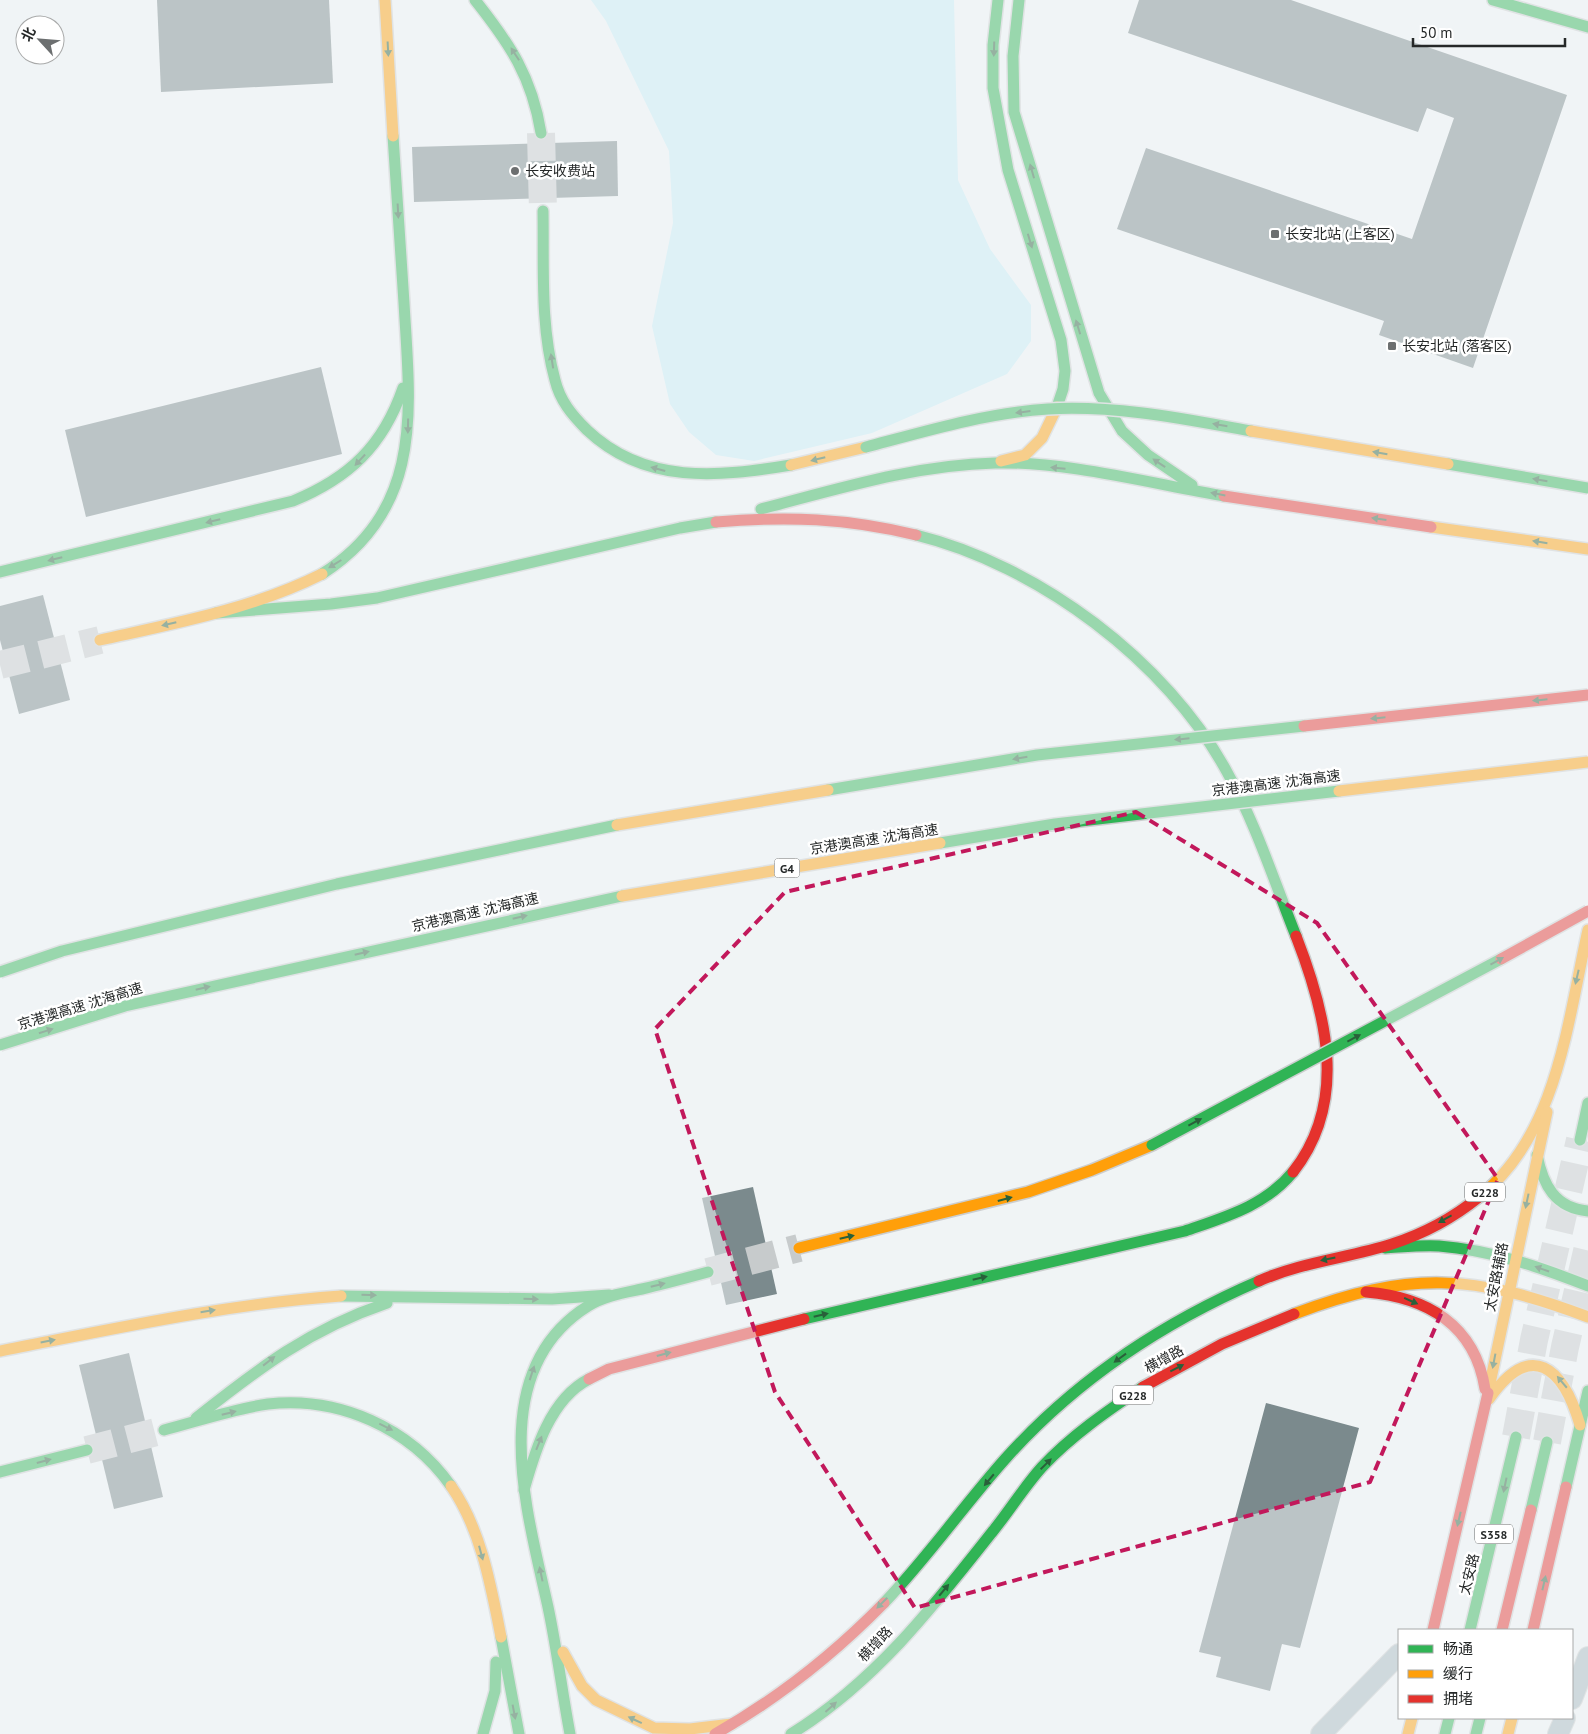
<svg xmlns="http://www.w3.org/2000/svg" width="1588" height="1734" font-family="'PT Sans','Noto Sans SC',sans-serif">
<rect width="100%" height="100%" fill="#f0f4f5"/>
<path fill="#c7edf6" d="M591,0H954L958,180L990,249L1031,305V341L1007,374L872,433L754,461L716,455L689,432L670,404L652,326L673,223L669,151L606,21Z"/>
<g fill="#7b8a8d">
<path d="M157,0H329L333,83L161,92Z"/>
<path d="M1139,0H1291L1567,95L1473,368L1379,335L1384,321L1117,229L1146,148L1412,239L1454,118L1427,108L1418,132L1128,33Z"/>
<path d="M617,141L618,196L414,202L412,147Z"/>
<path d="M321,367L342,454L86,517L65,430Z"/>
<path d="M43,595L70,700L19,714L0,640V606Z"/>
<path d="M753,1187L777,1294L726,1305L702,1198Z"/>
<path d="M129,1353L163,1497L114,1509L79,1365Z"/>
<path d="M1266,1403L1359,1428L1300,1648L1282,1644L1270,1691L1216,1677L1221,1657L1199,1652Z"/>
</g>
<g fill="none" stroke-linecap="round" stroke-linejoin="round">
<g stroke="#c7cbcc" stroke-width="28" stroke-dasharray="28 14" stroke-linecap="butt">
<path d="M1516,1437L1534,1340L1580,1140"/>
<path d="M1547,1442L1565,1347L1588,1247"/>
</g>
<g stroke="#c7cbcc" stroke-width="28" stroke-dasharray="28 14" stroke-linecap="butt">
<path d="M541,133L543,211"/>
<path d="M0,665L100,640"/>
<path d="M708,1272L799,1248"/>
<path d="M87,1450L164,1430"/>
</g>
<g stroke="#cccecf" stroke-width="22">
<g id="street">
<path d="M1572,1699L1588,1657"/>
<path d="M1321,1734L1399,1654"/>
<path d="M1558,1734L1565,1718"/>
</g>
</g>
<g stroke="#cccecf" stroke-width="14">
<g id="fast">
<path d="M475,0C510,44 532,77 541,133"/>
<path d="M998,0L993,45V88L1008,170L1061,340L1065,371L1063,389L1057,407"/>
<path d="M1019,0L1013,56L1014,112L1099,393L1122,431L1148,455L1192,485"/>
<path d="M1493,0L1588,27"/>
<path d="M543,211C544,266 540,326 555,380C560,401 572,415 587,430C645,485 718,477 791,465"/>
<path d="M761,509C838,489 914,465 995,463C1066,461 1153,484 1224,496"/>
<path d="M916,535C1038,565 1167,661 1227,772C1256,824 1274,881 1296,936"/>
<path d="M0,572L293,501C349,478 383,446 403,388"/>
<path d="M322,574C425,508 410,408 404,303C400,247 397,192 393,136"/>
<path d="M216,613L331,604L377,598L680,528L716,522"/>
<path d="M1580,1140L1588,1103"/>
<path d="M1537,1155C1543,1185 1555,1208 1588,1211"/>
<path d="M1385,1248C1403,1247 1421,1245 1439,1246C1491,1250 1540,1267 1588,1286"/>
<path d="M341,1296L552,1299L609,1295"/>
<path d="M804,1319L1185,1231C1225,1217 1265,1206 1293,1172"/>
<path d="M196,1418C259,1368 310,1329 387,1303"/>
<path d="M164,1430C198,1421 233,1409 268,1404C339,1396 410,1428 451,1486"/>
<path d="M0,1472L87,1450"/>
<path d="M1566,1487L1588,1391"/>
<path d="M524,1490C535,1451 550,1399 589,1379"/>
<path d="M1531,1510L1547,1442"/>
<path d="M884,1603C928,1557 964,1505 1006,1458C1076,1380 1164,1322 1259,1281"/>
<path d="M1470,1630L1516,1437"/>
<path d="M501,1637L519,1734"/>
<path d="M483,1734L495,1691L496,1662"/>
<path d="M570,1734C562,1692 557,1649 548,1607C527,1511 484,1371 588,1306C604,1296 623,1293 642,1289C664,1284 686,1278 708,1272"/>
<path d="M791,1734C874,1683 934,1606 993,1531C1010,1510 1024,1487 1042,1467C1071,1436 1107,1411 1143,1387"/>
<path d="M1445,1734L1449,1718"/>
<path d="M1476,1734L1480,1718"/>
</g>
</g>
<g stroke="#cccecf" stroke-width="14">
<g id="slow">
<path d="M385,0L393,136"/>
<path d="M1001,461L1025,455L1042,438L1057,407"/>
<path d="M791,465L866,447"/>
<path d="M1431,527L1588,549"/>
<path d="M100,640C176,623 252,609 322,574"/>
<path d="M1479,1197C1558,1134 1567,1023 1588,930"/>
<path d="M799,1248L1028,1192L1092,1170L1152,1145"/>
<path d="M1294,1314C1410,1270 1474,1274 1588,1317"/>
<path d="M0,1351C113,1329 226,1304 341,1296"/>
<path d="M1488,1393L1547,1112"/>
<path d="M1489,1399C1531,1339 1563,1367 1580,1425"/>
<path d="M451,1486C481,1529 491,1586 501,1637"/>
<path d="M563,1652L582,1686L596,1700L654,1728L690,1729L732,1724"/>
<path d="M1408,1734L1412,1718"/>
<path d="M1508,1734L1512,1718"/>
</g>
</g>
<g stroke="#cccecf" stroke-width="14">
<g id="jam">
<path d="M1224,496L1431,527"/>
<path d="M716,522C788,516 846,518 916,535"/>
<path d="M1293,1172C1349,1101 1326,1013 1296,936"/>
<path d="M1259,1281C1302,1262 1348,1258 1392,1244C1423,1234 1453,1218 1479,1197"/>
<path d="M1366,1292C1427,1297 1475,1325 1485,1389"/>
<path d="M589,1379L609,1369L804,1319"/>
<path d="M1143,1387L1222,1344L1294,1314"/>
<path d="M1433,1630L1488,1393"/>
<path d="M1502,1630L1531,1510"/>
<path d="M1533,1630L1566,1487"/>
<path d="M715,1734C779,1698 833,1655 884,1603"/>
</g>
</g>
<use href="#street" stroke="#a6b9be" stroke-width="20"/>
<use href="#fast" stroke="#30b455" stroke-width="11"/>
<use href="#slow" stroke="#ff9f0a" stroke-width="11"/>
<use href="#jam" stroke="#e5322d" stroke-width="11"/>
<g stroke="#cccecf" stroke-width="14" stroke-linecap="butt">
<g id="fast-bridge">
<path d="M866,447C926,431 986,413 1048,409C1116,405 1184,419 1251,431"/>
<path d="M1448,464L1588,488"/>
<path d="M828,790L1037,755L1304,726"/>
<path d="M940,843L1055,824L1339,791"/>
<path d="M0,972L62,951L337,884L617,825"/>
<path d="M0,1045L125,1006L622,896"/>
<path d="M1152,1145L1501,959"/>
</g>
</g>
<g stroke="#cccecf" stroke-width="14" stroke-linecap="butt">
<g id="slow-bridge">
<path d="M1251,431L1448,464"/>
<path d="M1339,791L1588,762"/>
<path d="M617,825L828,790"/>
<path d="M622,896L940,843"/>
</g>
</g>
<g stroke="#cccecf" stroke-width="14" stroke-linecap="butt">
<g id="jam-bridge">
<path d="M1304,726L1588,695"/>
<path d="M1501,959L1588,911"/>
</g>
</g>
<use href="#fast-bridge" stroke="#30b455" stroke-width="11"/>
<use href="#slow-bridge" stroke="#ff9f0a" stroke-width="11"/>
<use href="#jam-bridge" stroke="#e5322d" stroke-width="11"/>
</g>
<defs><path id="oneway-solid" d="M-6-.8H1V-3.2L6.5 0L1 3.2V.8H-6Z" transform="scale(1.25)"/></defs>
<g fill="#29603a">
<use href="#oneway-solid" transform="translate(388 49) rotate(87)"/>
<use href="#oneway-solid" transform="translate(994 49) rotate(92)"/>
<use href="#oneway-solid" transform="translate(515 54) rotate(-123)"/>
<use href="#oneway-solid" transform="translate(1032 171) rotate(-106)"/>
<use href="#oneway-solid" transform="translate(398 211) rotate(87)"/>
<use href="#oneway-solid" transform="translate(1030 241) rotate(73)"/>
<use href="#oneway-solid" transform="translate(1078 327) rotate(-107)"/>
<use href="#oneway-solid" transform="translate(552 361) rotate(-99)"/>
<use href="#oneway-solid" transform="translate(1023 412) rotate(173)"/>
<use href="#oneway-solid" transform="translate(1220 425) rotate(-170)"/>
<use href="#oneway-solid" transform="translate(408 426) rotate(91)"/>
<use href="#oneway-solid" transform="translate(1380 453) rotate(-170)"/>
<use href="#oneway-solid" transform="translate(818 459) rotate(166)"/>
<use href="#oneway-solid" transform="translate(360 460) rotate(133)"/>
<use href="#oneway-solid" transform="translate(1159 463) rotate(-146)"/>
<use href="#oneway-solid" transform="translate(1058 468) rotate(-175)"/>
<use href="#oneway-solid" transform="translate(658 469) rotate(-165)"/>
<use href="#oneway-solid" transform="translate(1540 480) rotate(-170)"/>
<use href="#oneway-solid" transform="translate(1218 494) rotate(-169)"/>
<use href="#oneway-solid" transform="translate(1379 519) rotate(-172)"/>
<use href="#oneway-solid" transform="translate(213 521) rotate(166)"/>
<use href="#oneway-solid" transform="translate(1540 542) rotate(-171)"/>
<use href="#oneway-solid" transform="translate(55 559) rotate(166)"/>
<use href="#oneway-solid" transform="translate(335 564) rotate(148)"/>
<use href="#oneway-solid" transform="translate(169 624) rotate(167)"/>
<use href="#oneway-solid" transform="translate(1540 700) rotate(174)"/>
<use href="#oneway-solid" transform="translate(1378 718) rotate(174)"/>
<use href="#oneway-solid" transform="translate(1182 739) rotate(174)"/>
<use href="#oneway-solid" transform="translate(1020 758) rotate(170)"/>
<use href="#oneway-solid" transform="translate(520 917) rotate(-13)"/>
<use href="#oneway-solid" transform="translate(362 953) rotate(-13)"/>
<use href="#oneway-solid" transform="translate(1497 961) rotate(-29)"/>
<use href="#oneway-solid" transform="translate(1577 977) rotate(103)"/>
<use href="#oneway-solid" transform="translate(203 988) rotate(-13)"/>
<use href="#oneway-solid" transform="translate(46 1031) rotate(-18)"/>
<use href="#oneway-solid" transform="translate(1354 1038) rotate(-28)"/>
<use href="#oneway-solid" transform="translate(1195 1122) rotate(-28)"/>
<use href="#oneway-solid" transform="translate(1005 1199) rotate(-15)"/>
<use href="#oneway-solid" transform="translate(1527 1201) rotate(102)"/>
<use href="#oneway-solid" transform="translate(1445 1219) rotate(151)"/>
<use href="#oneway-solid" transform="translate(847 1237) rotate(-13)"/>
<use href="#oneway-solid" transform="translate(1328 1259) rotate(168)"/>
<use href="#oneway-solid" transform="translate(1542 1269) rotate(-161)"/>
<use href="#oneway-solid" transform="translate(980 1278) rotate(-13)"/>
<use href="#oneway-solid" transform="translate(658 1285) rotate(-14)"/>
<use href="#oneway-solid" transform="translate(369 1295) rotate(1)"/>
<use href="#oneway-solid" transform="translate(531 1299) rotate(1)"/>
<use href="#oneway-solid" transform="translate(1411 1301) rotate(24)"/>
<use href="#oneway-solid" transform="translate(208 1311) rotate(-9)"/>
<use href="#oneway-solid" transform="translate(821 1315) rotate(-13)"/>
<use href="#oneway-solid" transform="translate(48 1341) rotate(-11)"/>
<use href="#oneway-solid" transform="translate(664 1354) rotate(-15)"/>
<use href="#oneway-solid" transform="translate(1120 1358) rotate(144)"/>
<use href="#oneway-solid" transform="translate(269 1361) rotate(-38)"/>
<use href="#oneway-solid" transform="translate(1494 1361) rotate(101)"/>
<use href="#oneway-solid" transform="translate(1177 1368) rotate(-27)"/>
<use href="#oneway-solid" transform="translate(532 1373) rotate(-72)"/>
<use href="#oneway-solid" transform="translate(1562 1382) rotate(-130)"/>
<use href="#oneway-solid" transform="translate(229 1413) rotate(-14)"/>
<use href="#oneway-solid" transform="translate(386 1427) rotate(26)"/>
<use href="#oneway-solid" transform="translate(539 1443) rotate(-68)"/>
<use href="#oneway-solid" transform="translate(44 1461) rotate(-15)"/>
<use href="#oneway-solid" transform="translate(1046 1464) rotate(-44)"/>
<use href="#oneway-solid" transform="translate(989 1480) rotate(130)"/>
<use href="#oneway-solid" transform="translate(1505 1485) rotate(102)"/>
<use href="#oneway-solid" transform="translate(1459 1519) rotate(103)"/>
<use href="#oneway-solid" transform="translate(481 1553) rotate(75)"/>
<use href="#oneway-solid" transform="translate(541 1574) rotate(-102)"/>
<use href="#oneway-solid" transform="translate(1544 1583) rotate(-77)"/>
<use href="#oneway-solid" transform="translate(944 1590) rotate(-50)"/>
<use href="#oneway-solid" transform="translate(882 1603) rotate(135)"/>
<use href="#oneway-solid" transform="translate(831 1707) rotate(-42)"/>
<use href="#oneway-solid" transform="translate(514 1712) rotate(79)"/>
<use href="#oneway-solid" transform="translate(635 1720) rotate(-155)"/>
</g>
<path d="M0 0H1588V1734H0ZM1136,812L1317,923L1498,1179L1370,1482L915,1608L775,1392L655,1029L785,892Z" fill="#f0f4f5" fill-opacity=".55" fill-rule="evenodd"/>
<path fill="none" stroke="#c2185b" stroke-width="4" stroke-dasharray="10 6" stroke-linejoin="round" d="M1136,812L1317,923L1498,1179L1370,1482L915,1608L775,1392L655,1029L785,892Z"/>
<g fill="#6c6f70" stroke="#fff" stroke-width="2">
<circle cx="515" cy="171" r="5"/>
<rect x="1270" y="229" width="10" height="10" rx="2.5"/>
<rect x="1387" y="341" width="10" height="10" rx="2.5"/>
</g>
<g text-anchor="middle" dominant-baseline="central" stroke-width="5" stroke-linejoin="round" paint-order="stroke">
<g fill="#fff" stroke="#666868" stroke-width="1">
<rect x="774.5" y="858.5" width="25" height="19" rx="4"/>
<rect x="1465" y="1182.5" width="40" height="19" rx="4"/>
<rect x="1113" y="1385.5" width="40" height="19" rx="4"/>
<rect x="1475" y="1524.5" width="38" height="19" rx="4"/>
</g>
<g font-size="12" font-weight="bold" fill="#252828">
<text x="787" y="868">G4</text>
<text x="1485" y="1192">G228</text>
<text x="1133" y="1395">G228</text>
<text x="1494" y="1534">S358</text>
</g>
<g font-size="14" fill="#252828" stroke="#fff" text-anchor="start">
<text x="525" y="171">长安收费站</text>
<text x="1285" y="234">长安北站 (上客区)</text>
<text x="1402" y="346">长安北站 (落客区)</text>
</g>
<g font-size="14" fill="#252828" stroke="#fff">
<text transform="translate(1276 783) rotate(-7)">京港澳高速 沈海高速</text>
<text transform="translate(874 839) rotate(-9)">京港澳高速 沈海高速</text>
<text transform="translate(475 912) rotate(-13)">京港澳高速 沈海高速</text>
<text transform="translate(80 1006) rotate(-17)">京港澳高速 沈海高速</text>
<text transform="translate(1496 1277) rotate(-79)">太安路辅路</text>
<text transform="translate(1164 1359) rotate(-29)">横增路</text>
<text transform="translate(1469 1574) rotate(-76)">太安路</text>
<text transform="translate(875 1644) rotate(-47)">横增路</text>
</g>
</g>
<rect x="1398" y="1629" width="175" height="90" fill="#ffffff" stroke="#a8a9a9"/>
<rect x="1408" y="1645" width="25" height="8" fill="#30b455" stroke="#a8a9a9"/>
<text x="1443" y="1654" font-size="15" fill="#252828">畅通</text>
<rect x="1408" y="1670" width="25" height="8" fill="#ff9f0a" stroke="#a8a9a9"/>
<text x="1443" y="1679" font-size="15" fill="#252828">缓行</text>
<rect x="1408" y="1695" width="25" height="8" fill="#e5322d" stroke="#a8a9a9"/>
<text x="1443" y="1704" font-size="15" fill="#252828">拥堵</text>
<g transform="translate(40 40) rotate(296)"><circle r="24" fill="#ffffff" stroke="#a8a9a9"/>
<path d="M0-4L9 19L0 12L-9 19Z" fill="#6c6f70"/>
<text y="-8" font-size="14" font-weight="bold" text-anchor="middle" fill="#252828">北</text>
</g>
<path d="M1413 38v8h152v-8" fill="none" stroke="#252828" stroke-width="2.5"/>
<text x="1420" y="38" font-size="15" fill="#252828" stroke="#ffffff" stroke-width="4" paint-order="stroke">50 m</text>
</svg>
